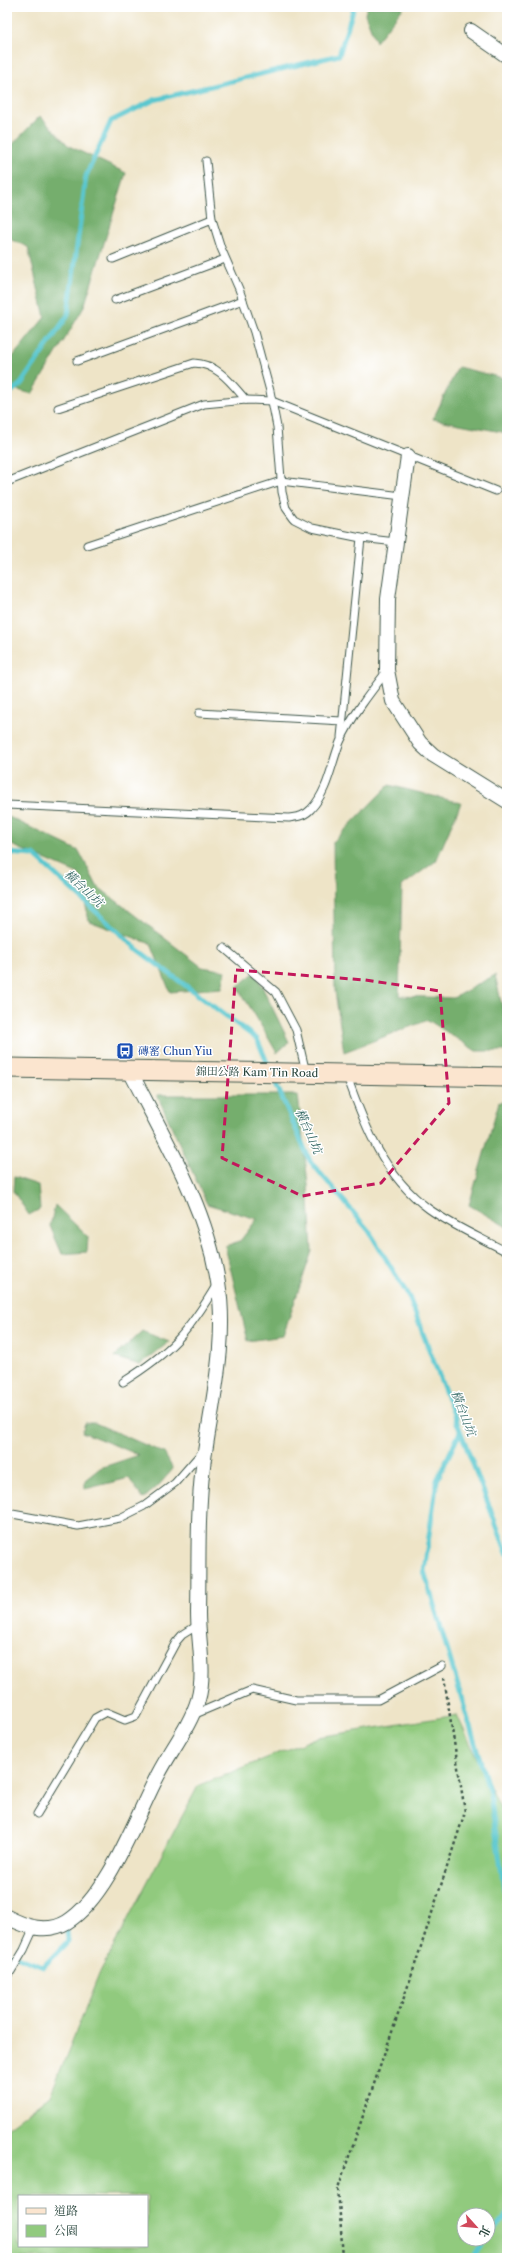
<svg xmlns="http://www.w3.org/2000/svg" width="514" height="2265" font-family="'Libre Caslon Text','Noto Serif TC',serif">
<rect width="100%" height="100%" fill="#fff"/>
<filter id="ink" filterUnits="userSpaceOnUse"><feTurbulence type="fractalNoise" baseFrequency=".025" numOctaves="2"/><feDisplacementMap in="SourceGraphic" scale="8" xChannelSelector="R" yChannelSelector="G"/><feConvolveMatrix kernelMatrix="1 2 1 2 8 2 1 2 1" color-interpolation-filters="sRGB"/></filter>
<filter id="wash" filterUnits="userSpaceOnUse"><feTurbulence type="fractalNoise" baseFrequency=".012" numOctaves="4" result="noise"/><feDisplacementMap in="SourceGraphic" scale="16" xChannelSelector="R" yChannelSelector="G"/><feGaussianBlur stdDeviation="0.9" result="paint"/><feColorMatrix in="noise" values="0 0 0 0 0 0 0 0 0 0 0 0 0 0 0 0 0 1.4 0 .05"/><feComposite in="paint" operator="in"/></filter>
<g filter="url(#wash)">
<rect width="100%" height="100%" fill="#eee4c7"/>
<path fill="#91ca7e" stroke="#588459" fill-rule="evenodd" d="M457,1715L507,1823V2258H7V2128L50,2096L100,1972L198,1786L318,1737ZM19,2196H147V2246H19ZM464,2215H488V2239H464Z"/>
<g fill="#74ae6d" stroke="#4a7650">
<path d="M367,7H404L376,42L365,14Z"/>
<path d="M40,116L69,146L126,173L84,307L32,394L7,387V364L45,317L28,247L7,238V150Z"/>
<path d="M458,367L507,379V433L433,419Z"/>
<path d="M389,785L461,803L436,861L402,886L399,996L453,998L495,975L507,1028V1051H476L428,1020L344,1052L335,991L333,842Z"/>
<path d="M7,816L79,851L97,886L202,967L226,971L222,988L170,992L151,944L89,921L79,874L7,843Z"/>
<path d="M255,972L289,1042L277,1053L255,1015L237,987Z"/>
<path d="M157,1095H298L308,1184L312,1251L283,1336L248,1341L225,1246L240,1241L257,1219L207,1204Z"/>
<path d="M499,1102H507V1227L469,1205Z"/>
<path d="M14,1177L38,1185L40,1209L29,1215L13,1191Z"/>
<path d="M55,1205L88,1237L87,1252L62,1254L50,1226Z"/>
<path d="M142,1331L169,1342L140,1365L114,1357Z"/>
<path d="M85,1423H95L164,1453L173,1469L158,1486L143,1499L129,1478L85,1489V1480L100,1468L139,1455L82,1432Z"/>
</g>
<g fill="none" stroke-linecap="round" stroke-linejoin="round">
<g stroke="#5ac7cf" stroke-width="5">
<path d="M7,395L21,384L68,315L86,176L111,121L154,100L339,55L354,7"/>
<path d="M7,853L34,855L138,950L257,1039L270,1069"/>
<path d="M273,1077L310,1161L369,1231L409,1297L507,1553"/>
<path d="M460,1432L437,1480L424,1571L490,1794L507,1909"/>
<path d="M7,1953L43,1967L68,1941L66,1924"/>
<path d="M488,2238L507,2214"/>
<path d="M473,2258L487,2239"/>
</g>
</g>
</g>
<g filter="url(#ink)">
<g fill="none" stroke-linecap="round" stroke-linejoin="round">
<g stroke="#3e564a" stroke-width="9">
<g id="service">
<path d="M206,161L212,219L221,248L239,289L254,332L270,391L277,427L282,492L286,508L294,519L312,528L361,538L396,542"/>
<path d="M113,259L212,219"/>
<path d="M115,300L225,259"/>
<path d="M77,361L243,300"/>
<path d="M58,408L194,363C218,364 231,383 246,400"/>
<path d="M7,482L204,404L246,400L272,401L496,491"/>
<path d="M87,545L281,481L402,496"/>
<path d="M199,713L342,721"/>
<path d="M341,737L361,538"/>
<path d="M7,805L289,818C297,817 305,816 311,809C328,791 331,765 340,742C352,716 369,694 387,671"/>
<path d="M224,948L276,992L296,1030L306,1073"/>
<path d="M347,1076C365,1127 384,1176 429,1209C453,1226 481,1238 507,1252"/>
<path d="M123,1382C171,1352 188,1333 217,1284"/>
<path d="M7,1513L78,1526L120,1518L144,1506L175,1483L203,1451"/>
<path d="M193,1715L252,1690L296,1700H378L442,1666"/>
<path d="M37,1814L95,1718L106,1712L125,1720L136,1716L176,1642L182,1635L198,1625"/>
<path d="M7,1978L24,1950L34,1928"/>
</g>
</g>
<g stroke="#3e564a" stroke-width="16">
<g id="minor">
<path d="M471,31L507,56"/>
<path d="M408,456L388,599L387,670L393,701L420,743L433,755L507,801"/>
<path d="M7,1917C26,1927 47,1934 67,1922C109,1896 136,1816 159,1773C171,1750 190,1726 198,1700C206,1673 198,1641 198,1613C199,1564 197,1514 203,1466C211,1405 228,1344 218,1282C206,1206 164,1138 130,1071"/>
</g>
</g>
<g stroke="#3e564a" stroke-width="21">
<path id="secondary" d="M7,1068L507,1077"/>
</g>
<path stroke="#3e564a" stroke-width="2.5" stroke-dasharray="3 3" stroke-linecap="butt" d="M343,2258L338,2188L410,1980L465,1812L444,1678"/>
<use href="#service" stroke="#fff" stroke-width="7"/>
<use href="#minor" stroke="#fff" stroke-width="14"/>
<use href="#secondary" stroke="#fbe5cf" stroke-width="19"/>
</g>
</g>
<path fill="none" stroke="#c2185b" stroke-width="3" stroke-dasharray="8 5" stroke-linejoin="round" d="M236,970L365,980L440,991L449,1103L381,1183L302,1196L222,1158Z"/>
<defs>
<g id="bus-square" transform="scale(0.9)"><rect x="-9" y="-9" width="18" height="18" rx="4" fill="#1a4fb4" stroke="#fff"/><path d="M-5-6H5V4H4V6H2V4H-2V6H-4V4H-5ZM-3.5-4V0h7V-4ZM-3.5 1.2v1.5H-2V1.2ZM2 1.2v1.5H3.5V1.2Z" fill="#fff"/></g>
</defs>
<g fill-rule="evenodd">
<use href="#bus-square" x="125" y="1051"/>
</g>
<g text-anchor="middle" dominant-baseline="central" stroke-width="3" stroke-linejoin="round" paint-order="stroke">
<g font-size="11" fill="#164399" stroke="#fff" text-anchor="start">
<text x="138" y="1051">磚窰 Chun Yiu</text>
</g>
<g font-size="11" fill="#1f3d34" stroke="#fff">
<text transform="translate(257 1072) rotate(1)">錦田公路 Kam Tin Road</text>
</g>
<g font-size="12" font-style="italic" fill="#316662" stroke="#fff">
<text transform="translate(84 888) rotate(43)">橫台山坑</text>
<text transform="translate(309 1131) rotate(66)">橫台山坑</text>
<text transform="translate(464 1413) rotate(69)">橫台山坑</text>
</g>
</g>
<rect width="514" height="2265" fill="none" stroke="#fff" stroke-width="24"/>
<rect x="18" y="2195" width="130" height="52" fill="#ffffff" stroke="#a5b1ae"/>
<rect x="26" y="2208" width="20" height="6" fill="#fbe5cf" stroke="#a5b1ae"/>
<text x="54" y="2215" font-size="12" fill="#1f3d34">道路</text>
<rect x="26" y="2225" width="20" height="12" fill="#91ca7e" stroke="#a5b1ae"/>
<text x="54" y="2235" font-size="12" fill="#1f3d34">公園</text>
<g transform="translate(476 2227) rotate(117)"><circle r="19" fill="#ffffff" stroke="#a5b1ae"/>
<path d="M0-3L7 15L0 10L-7 15Z" fill="#d1495b"/>
<text y="-6" font-size="11" font-weight="bold" text-anchor="middle" fill="#1f3d34">北</text>
</g>
</svg>
